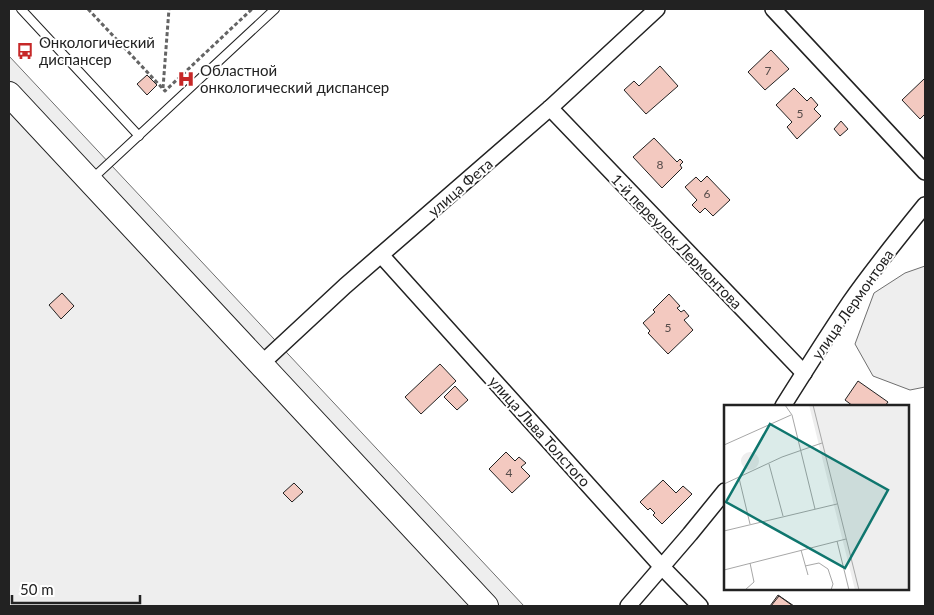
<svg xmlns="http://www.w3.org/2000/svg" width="934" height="615" font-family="Lato,sans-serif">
<rect width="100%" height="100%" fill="#fff"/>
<g fill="#eee" stroke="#6f6f6f">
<path d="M9,56L524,606H9Z"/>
<path d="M925,266V387L910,390L873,376L855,344L874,293L905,273Z"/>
</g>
<g fill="#f3c9c0" stroke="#222">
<path d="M771,50L789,69L765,90L748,72Z"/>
<path d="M660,66L678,86L646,114L624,90L634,81L639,86Z"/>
<path d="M147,75L157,85L147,95L137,84Z"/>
<path d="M924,79L925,80V114L920,119L902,100Z"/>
<path d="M794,88L807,101L811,97L818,105L814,109L821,116L797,139L787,127L792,122L776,105Z"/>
<path d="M841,121L848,129L840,136L834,129Z"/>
<path d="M654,138L677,162L680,159L683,162L680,165L682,168L662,188L633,157Z"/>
<path d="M707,176L730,200L713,216L705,208L700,213L692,205L697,200L685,187L696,177L701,182Z"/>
<path d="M62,293L74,306L61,319L49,305Z"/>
<path d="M669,294L680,306L677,308L681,312L684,310L689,316L684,320L693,330L668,354L648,333L650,331L643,323L655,312L653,310Z"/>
<path d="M440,364L456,381L421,414L405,397Z"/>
<path d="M858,381L888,402L885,406H853L845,400Z"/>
<path d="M455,386L468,400L457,410L444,397Z"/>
<path d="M506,452L515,461L519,457L526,463L521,467L530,476L512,493L489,469Z"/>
<path d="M663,480L676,493L683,486L692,494L662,524L653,515L655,513L650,508L648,510L640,502Z"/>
<path d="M294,483L303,492L292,502L283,493Z"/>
<path d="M778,595L794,606H770Z"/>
<path d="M779,596L793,606H771Z"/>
</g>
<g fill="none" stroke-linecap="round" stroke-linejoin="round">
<g stroke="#222" stroke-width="10">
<g id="service">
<path d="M21,9L139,136"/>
<path d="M92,179L275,9"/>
</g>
</g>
<g stroke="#222" stroke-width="18">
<g id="minor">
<path d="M773,9L925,172"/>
<path d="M550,108L804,373"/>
<path d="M381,255L662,567L700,606"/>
<path d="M261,364L345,286L550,108L657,9"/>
<path d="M783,406C805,371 827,336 850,302C873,269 899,237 925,205"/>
<path d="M628,606L690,534L725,491"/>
</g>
</g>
<g stroke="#222" stroke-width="26">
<path id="primary" d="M9,94L486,606"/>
</g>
<g stroke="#646464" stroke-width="3" stroke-dasharray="4 2.5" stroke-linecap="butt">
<path d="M88,9L165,91L252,9"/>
<path d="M163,88L169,9"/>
</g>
<use href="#service" stroke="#fff" stroke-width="8"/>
<use href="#minor" stroke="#fff" stroke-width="15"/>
<use href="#primary" stroke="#fff" stroke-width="24"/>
</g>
<defs>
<g id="bus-bare" transform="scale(1.35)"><path d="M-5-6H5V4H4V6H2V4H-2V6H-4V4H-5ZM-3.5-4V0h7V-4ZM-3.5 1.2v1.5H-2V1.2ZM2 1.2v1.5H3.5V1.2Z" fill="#c62828" stroke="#fff" stroke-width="2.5" paint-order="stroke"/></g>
<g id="hospital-bare" transform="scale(1.35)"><path d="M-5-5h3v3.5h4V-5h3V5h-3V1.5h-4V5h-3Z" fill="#c62828" stroke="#fff" stroke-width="2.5" paint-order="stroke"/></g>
</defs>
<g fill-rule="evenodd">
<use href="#bus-bare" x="25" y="51"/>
<use href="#hospital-bare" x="186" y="79"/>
</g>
<g text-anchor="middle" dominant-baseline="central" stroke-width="4" stroke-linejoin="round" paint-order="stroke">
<g font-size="12" fill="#564c4a">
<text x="768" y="70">7</text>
<text x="800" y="113">5</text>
<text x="660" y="164">8</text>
<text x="707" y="193">6</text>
<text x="668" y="327">5</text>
<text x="509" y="472">4</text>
</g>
<g font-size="15" fill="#222" stroke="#fff" text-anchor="start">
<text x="39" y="42">Онкологический<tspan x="39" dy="17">диспансер</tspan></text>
<text x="200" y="70">Областной<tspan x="200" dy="17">онкологический диспансер</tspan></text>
</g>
<g font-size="15" fill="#222" stroke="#fff">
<text transform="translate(460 187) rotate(-41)">улица Фета</text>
<text transform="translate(677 241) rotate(46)">1-й переулок Лермонтова</text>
<text transform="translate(852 304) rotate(-55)">улица Лермонтова</text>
<text transform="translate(540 431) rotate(48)">улица Льва Толстого</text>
</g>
</g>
<g transform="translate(724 405)">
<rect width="185" height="185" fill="#fff"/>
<path d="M85,0H185V185H131ZM17 56a9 9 0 1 1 18 0a9 9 0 1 1-18 0Z" fill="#eee"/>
<path fill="none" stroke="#a7a7a7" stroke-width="1" d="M61,0L68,10L91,104M89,0L135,185M0,40L67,10M45,59L59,111M15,73L26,119M0,79L58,52L98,38M0,126L113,99M113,136L125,185M77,145L84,170M81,161L95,158L104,164L109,179L107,185M0,165L122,134M21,185L30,177L26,158"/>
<path fill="#0f766e" fill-opacity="0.15" stroke="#0f766e" stroke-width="2.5" d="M46,19L164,85L121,163L2,97Z"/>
<rect width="185" height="185" fill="none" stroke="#222" stroke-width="2.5"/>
</g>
<rect width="934" height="615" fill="none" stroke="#222222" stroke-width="20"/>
<path d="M12 595v8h128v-8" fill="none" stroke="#222222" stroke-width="2.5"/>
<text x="20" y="595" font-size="15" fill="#222222" stroke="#ffffff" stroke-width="4" paint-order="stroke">50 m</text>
</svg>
